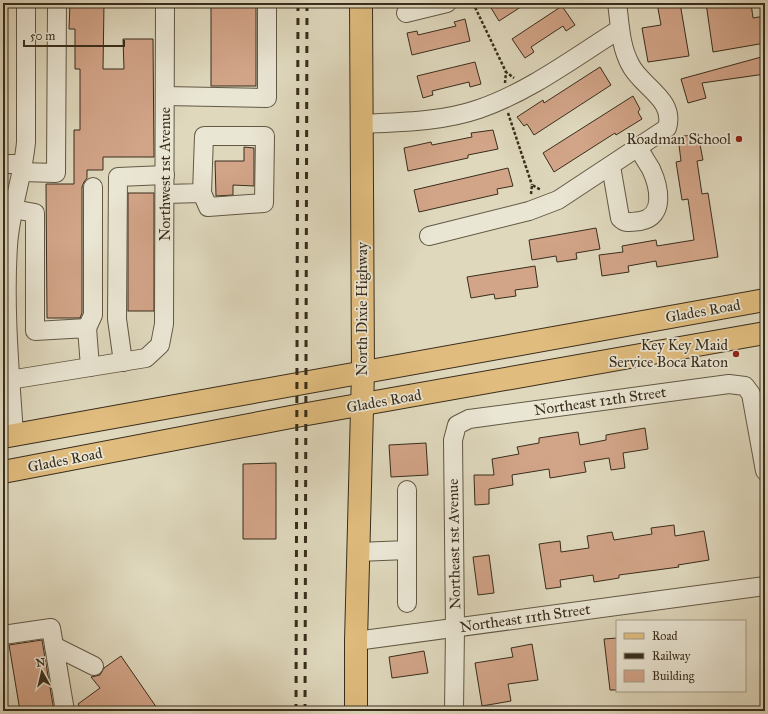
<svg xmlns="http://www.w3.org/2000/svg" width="768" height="714" font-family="'IM FELL Great Primer',serif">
<rect width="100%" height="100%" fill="#dfd8bd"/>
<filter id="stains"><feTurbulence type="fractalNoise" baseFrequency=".005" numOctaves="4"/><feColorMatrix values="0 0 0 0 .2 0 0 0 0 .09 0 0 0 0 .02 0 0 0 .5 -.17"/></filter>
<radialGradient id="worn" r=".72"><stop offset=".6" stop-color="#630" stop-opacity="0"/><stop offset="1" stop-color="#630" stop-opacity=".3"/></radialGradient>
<g fill="#d2a488" stroke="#392d1c">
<path d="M70,3H104L103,69H124L123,39H153L154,157H103V170H87V178L84,182L82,187V313L80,318H47L46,184H74V130H80V69H75V29H69Z"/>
<rect x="211" y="3" width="45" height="83"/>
<path d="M488,3H527L499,21Z"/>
<path d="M657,3H680L689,56L648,62L642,28L661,25Z"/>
<path d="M706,3H751L753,18L765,16V43L713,52Z"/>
<path d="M562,6L575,25L566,31L563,26L531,47L534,52L525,58L512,39Z"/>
<path d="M465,19L470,41L412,55L407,33L417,31L418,35L456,26L454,22Z"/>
<path d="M765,56V74L702,83L706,98L688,103L681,79Z"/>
<path d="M475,62L481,84L470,87L469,82L432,91L433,95L423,98L417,76Z"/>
<path d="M600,67L611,85L534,135L527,124L524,126L517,117L543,100L544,103Z"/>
<path d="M633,96L640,109L638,112L642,119L616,135L615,133L554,172L543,153Z"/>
<path d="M493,130L498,149L468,155V158L408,171L404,148L431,142L432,145L472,137L471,133Z"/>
<path d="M698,134L703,160L697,161L702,194L708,193L718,257L657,267L656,261L628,266L629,272L602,276L599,255L623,252L622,246L656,240L657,246L694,240L688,199L682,200L676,162L681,161L678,137Z"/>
<path d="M244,147L254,148V186L233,185V195L216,196L215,161H244Z"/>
<path d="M508,168L513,186L497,189L498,194L419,212L414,190Z"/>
<rect x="128" y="193" width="26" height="118"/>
<path d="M596,228L600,249L576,253L577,259L557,262L556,256L532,260L529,240Z"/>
<path d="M535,266L538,287L515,290L516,296L495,299L494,294L471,298L467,277Z"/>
<path d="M645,428L648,449L623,453L625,468L611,470L609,458L584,462L586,472L550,478L549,469L512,475L513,485L489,489V504L475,505L474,475H494L492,459L519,454L517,447L539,443V438L578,432L580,445L606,440V435Z"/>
<path d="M426,443L428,475L391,477L389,445Z"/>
<path d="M276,463V539H243V464Z"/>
<path d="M674,525L675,536L704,531L709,560L678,565L679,567L619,575V578L594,582L593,575L560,580L561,587L546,589L539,544L560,541L561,552L589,548L587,536L612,532L614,540L652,534L651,528Z"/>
<path d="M489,555L494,593L478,595L473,557Z"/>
<path d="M617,638V690H610L604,639Z"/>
<path d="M42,640L54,711H20L9,645Z"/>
<path d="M532,644L538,680L508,684L511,701L482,706L475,663L513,657L511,648Z"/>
<path d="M424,651L428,673L392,678L389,657Z"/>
<path d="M121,656L159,711H83L78,704L100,688L91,677L100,675L104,668Z"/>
</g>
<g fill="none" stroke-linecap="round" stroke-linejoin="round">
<g stroke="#625844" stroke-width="20">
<g id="minor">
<path d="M406,13L447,3"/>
<path d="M165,96L267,98V3"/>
<path d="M361,124C401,122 441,122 479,109C529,92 575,57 620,29"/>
<path d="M3,164H23"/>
<path d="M611,166L620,218C625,224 632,222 640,221C666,217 659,186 651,169C647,162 642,155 638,147"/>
<path d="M21,172L56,173L57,3"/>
<path d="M165,194L202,193L208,207L264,203L265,136H204L202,193"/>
<path d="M13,209L35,213V331L87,328L90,367"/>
<path d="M429,236L529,211L558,200L667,128C676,99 640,86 630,64C620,45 620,24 617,3"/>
<path d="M87,328L93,315V187"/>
<path d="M123,362L117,319L118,177L165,175"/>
<path d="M3,381L146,358L160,345L164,324L165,3"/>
<path d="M14,435C10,372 4,309 8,246C10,211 23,177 26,142V3"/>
<path d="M407,550V603"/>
<path d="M358,552L407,550V490"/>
<path d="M3,635L51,628L65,711"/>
<path d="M356,641L765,586"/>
<path d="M54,646L94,666"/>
<path d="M454,711L455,627L453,440L457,425L469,419L729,384L745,386L751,394L765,471"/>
</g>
</g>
<g stroke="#392d1c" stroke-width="24">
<g id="major">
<path d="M3,437L765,300"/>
<path d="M3,472L296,416L765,333"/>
<path d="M356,711V641L363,371L361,3"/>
</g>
</g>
<g stroke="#392d1c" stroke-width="2.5" stroke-dasharray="3 2" stroke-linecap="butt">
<path d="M473,3L506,72"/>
<path d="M505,83L506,72L514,78"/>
<path d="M508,113L532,185"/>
<path d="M531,194L532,185L541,190"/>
</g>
<use href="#minor" stroke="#eae6d4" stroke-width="18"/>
<use href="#major" stroke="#e0bc7e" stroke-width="22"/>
<g stroke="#392d1c" stroke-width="3" stroke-dasharray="7 7" stroke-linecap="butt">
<path d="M296,711L298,3"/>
<path d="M305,711L307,3"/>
</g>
</g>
<g fill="#8f2418" stroke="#eae6d4" stroke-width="1.5">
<circle cx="739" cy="139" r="4"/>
<circle cx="736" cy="354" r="4"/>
</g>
<g text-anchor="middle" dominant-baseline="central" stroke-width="3.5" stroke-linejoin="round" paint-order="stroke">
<g font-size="15" fill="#392d1c" stroke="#eae6d4" text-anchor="end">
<text x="731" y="139">Roadman School</text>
<text x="728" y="345">Key Key Maid<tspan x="728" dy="17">Service Boca Raton</tspan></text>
</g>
<g font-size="15" fill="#392d1c" stroke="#eae6d4">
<text transform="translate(165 174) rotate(-90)">Northwest 1st Avenue</text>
<text transform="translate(362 309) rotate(-90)">North Dixie Highway</text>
<text transform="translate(703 311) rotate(-10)">Glades Road</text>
<text transform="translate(384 401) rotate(-10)">Glades Road</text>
<text transform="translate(600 401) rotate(-8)">Northeast 12th Street</text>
<text transform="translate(65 460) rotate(-11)">Glades Road</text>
<text transform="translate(454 544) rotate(-91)">Northeast 1st Avenue</text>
<text transform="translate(525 618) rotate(-8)">Northeast 11th Street</text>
</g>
</g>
<rect width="768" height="714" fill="none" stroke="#dfd8bd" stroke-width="16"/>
<rect x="4" y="4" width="760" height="706" fill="none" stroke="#392d1c" stroke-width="2"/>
<rect x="8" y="8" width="752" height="698" fill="none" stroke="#392d1c"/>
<rect x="616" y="620" width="130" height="72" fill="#eae6d4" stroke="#a39c8a"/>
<rect x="624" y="633" width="20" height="6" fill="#e0bc7e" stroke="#a39c8a"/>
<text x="652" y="640" font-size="12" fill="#392d1c">Road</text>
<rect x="624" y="653" width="20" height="6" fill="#392d1c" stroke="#a39c8a"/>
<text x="652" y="660" font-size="12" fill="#392d1c">Railway</text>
<rect x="624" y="670" width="20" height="12" fill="#d2a488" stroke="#a39c8a"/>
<text x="652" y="680" font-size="12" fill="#392d1c">Building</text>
<g transform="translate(42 672) rotate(352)" stroke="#eae6d4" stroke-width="3" paint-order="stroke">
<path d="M0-3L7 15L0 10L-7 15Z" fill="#392d1c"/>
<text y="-6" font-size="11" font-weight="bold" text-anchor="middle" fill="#392d1c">N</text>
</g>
<path d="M24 40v6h100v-6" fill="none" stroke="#392d1c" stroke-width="2"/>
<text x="30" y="40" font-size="12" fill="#392d1c" stroke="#eae6d4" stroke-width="3" paint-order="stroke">50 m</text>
<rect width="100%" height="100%" filter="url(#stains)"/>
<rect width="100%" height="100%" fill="url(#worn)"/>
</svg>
